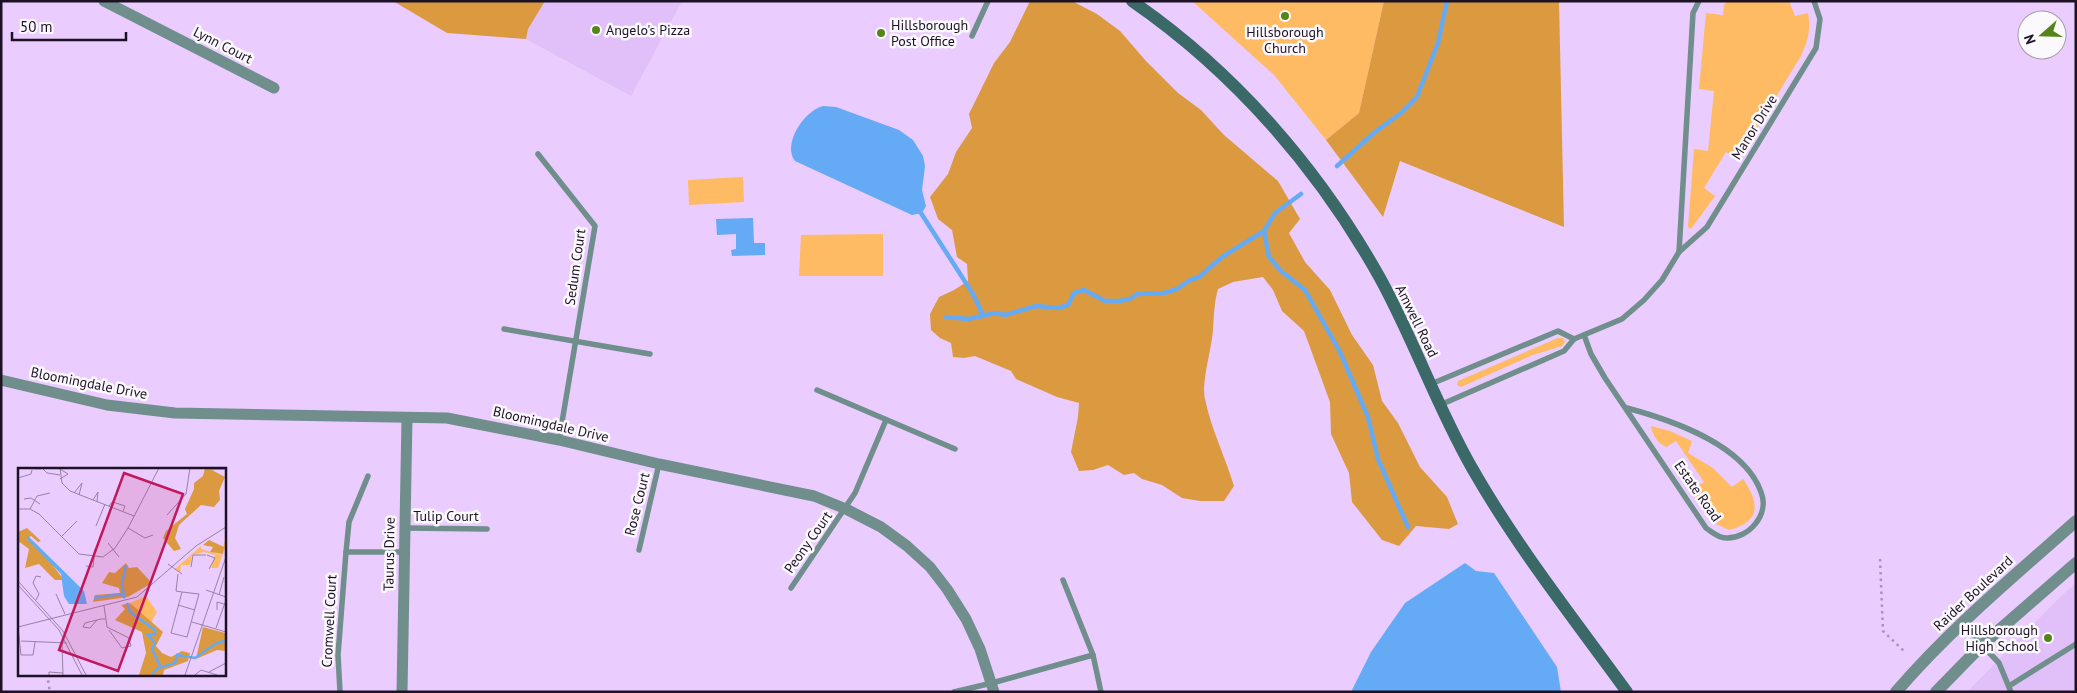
<svg xmlns="http://www.w3.org/2000/svg" width="2077" height="693" font-family="'PT Sans',sans-serif">
<rect width="100%" height="100%" fill="#eaccff"/>
<g fill="#e1bff8">
<path d="M542,1H682L631,96L526,39L518,38Z"/>
<path d="M2076,583V692H1967L2060,597Z"/>
</g>
<g fill="#febb63">
<path d="M1192,1H1384L1359,113L1326,140L1274,75Z"/>
<path d="M1727,1H1789L1795,16L1808,13C1811,30 1808,40 1801,56L1738,159L1726,152L1704,188L1715,196L1691,229L1688,227L1694,149L1708,151L1714,91L1699,89L1706,13L1723,15L1724,5Z"/>
<path d="M743,177L744,202L689,205L688,180Z"/>
<path d="M883,234V276H799L801,235Z"/>
<path d="M1558,338H1563L1565,342L1562,346L1533,355L1461,387L1457,385L1458,381Z"/>
<path d="M1651,426L1670,431L1692,441L1688,453L1713,468L1732,487L1743,479C1760,503 1761,522 1729,530L1714,523L1691,490L1704,482L1676,441L1666,447C1659,444 1652,435 1651,426Z"/>
</g>
<g fill="#db9a40">
<path d="M393,1H545L528,29L526,39L447,33Z"/>
<path d="M1030,1H1072L1097,14L1120,31L1146,61L1178,93L1201,110L1224,135L1278,181L1300,219L1289,233L1305,262L1330,290L1352,335L1373,365L1382,401L1398,423L1420,467L1447,497L1458,524L1449,529L1416,526L1399,546L1382,540L1352,502L1349,473L1331,434L1330,402L1304,331L1282,311L1273,290L1263,277L1233,282L1218,289C1214,303 1214,316 1213,330C1212,347 1201,384 1205,399C1211,429 1225,456 1234,486L1224,501H1200L1182,498L1162,485L1142,479L1134,473L1124,475L1108,465L1093,470L1079,471L1071,452L1078,417L1079,403L1057,397L1016,379L1011,371L975,356L964,358L953,357L951,343L940,338L931,330L930,314L939,297L954,290L968,281L967,264L957,257L952,230L938,219L930,197L948,174L956,152L972,128L969,114L994,63L1010,42Z"/>
<path d="M1384,1H1559L1564,227L1400,161L1383,217L1326,140L1359,113Z"/>
</g>
<g fill="#65aaf4">
<path d="M823,106L836,107L899,130L913,140L923,156L925,166L922,190L926,206L922,213L912,215L795,161C782,144 804,111 823,106Z"/>
<path d="M753,218L754,243H765V255L732,256L731,250L736,249V234L717,235L716,219Z"/>
<path d="M1465,563L1476,571L1494,573L1557,667L1561,692H1351L1371,652L1405,603Z"/>
</g>
<g fill="none" stroke-linecap="round" stroke-linejoin="round">
<g stroke="#65aaf4" stroke-width="4.5">
<path d="M1337,166L1375,132L1401,113L1417,97L1438,43L1447,1"/>
<path d="M1301,194L1275,213L1264,231L1269,257L1281,271L1305,290L1340,352L1368,417L1378,459L1408,527"/>
<path d="M919,210L973,294L983,315"/>
<path d="M946,317L968,319L995,313L1005,315L1036,306L1058,308L1068,305L1074,293L1084,290L1105,301H1119L1130,299L1137,294L1164,293L1177,289L1190,280L1199,277L1222,257L1264,231"/>
</g>
<g stroke="#aa92ba" stroke-width="2.5" stroke-dasharray="2.5 4" stroke-linecap="butt">
<path d="M224,559L227,556"/>
<path d="M1880,559L1883,631L1904,651"/>
<path d="M47,674L50,692"/>
</g>
<g stroke="#708e8c" stroke-width="5.5">
<path d="M972,36L988,1"/>
<path d="M538,154L595,226L559,440"/>
<path d="M1679,252L1693,13L1699,1"/>
<path d="M504,329L650,354"/>
<path d="M1584,335L1591,354L1605,378L1706,528C1712,532 1718,538 1726,538C1749,539 1770,514 1761,492C1744,444 1671,420 1627,408"/>
<path d="M1431,384L1558,331L1574,339"/>
<path d="M817,390L955,449"/>
<path d="M1440,405L1564,351L1574,339L1622,319L1644,300L1662,280L1679,252L1707,227L1816,48L1820,19L1814,1"/>
<path d="M405,528L487,529"/>
<path d="M639,550L659,464"/>
<path d="M346,552L349,522L368,476"/>
<path d="M1063,580L1093,655"/>
<path d="M791,588L855,493L886,420"/>
<path d="M1962,624L1999,663L2011,692"/>
<path d="M2009,686L2076,644"/>
<path d="M340,692L338,655L346,552H404"/>
<path d="M954,692L992,683L1093,655L1101,692"/>
</g>
<g stroke="#708e8c" stroke-width="11">
<path d="M104,1L274,88"/>
<path d="M1,380L107,405L175,413L447,418L559,440L659,464L814,496L846,509L881,527L907,546L930,567L947,589L966,619L980,649L994,692"/>
<path d="M402,692L407,418"/>
</g>
<g stroke="#708e8c" stroke-width="12">
<path d="M1896,692C1950,629 2014,576 2076,521"/>
<path d="M1936,692L1982,645L2076,563"/>
</g>
<path stroke="#3a6967" stroke-width="12" d="M1132,1C1235,72 1319,169 1380,278C1414,340 1437,407 1472,468C1517,547 1574,619 1627,692"/>
</g>
<g fill="#548518" stroke="#fcf9fe" stroke-width="2">
<circle cx="1285" cy="16" r="5"/>
<circle cx="596" cy="30" r="5"/>
<circle cx="881" cy="33" r="5"/>
<circle cx="2048" cy="638" r="5"/>
</g>
<g text-anchor="middle" dominant-baseline="central" stroke-width="5" stroke-linejoin="round" paint-order="stroke">
<g font-size="14" fill="#1d1224" stroke="#fcf9fe" text-anchor="start">
<text x="891" y="25">Hillsborough<tspan x="891" dy="16">Post Office</tspan></text>
<text x="606" y="30">Angelo's Pizza</text>
<text x="1285" y="32" text-anchor="middle">Hillsborough<tspan x="1285" dy="16">Church</tspan></text>
<text x="2038" y="630" text-anchor="end">Hillsborough<tspan x="2038" dy="16">High School</tspan></text>
</g>
<g font-size="14" fill="#1d1224" stroke="#fcf9fe">
<text transform="translate(223 45) rotate(27)">Lynn Court</text>
<text transform="translate(1754 127) rotate(-58)">Manor Drive</text>
<text transform="translate(575 267) rotate(-82)">Sedum Court</text>
<text transform="translate(1417 321) rotate(64)">Amwell Road</text>
<text transform="translate(89 383) rotate(11)">Bloomingdale Drive</text>
<text transform="translate(551 424) rotate(13)">Bloomingdale Drive</text>
<text transform="translate(1698 491) rotate(55)">Estate Road</text>
<text transform="translate(637 504) rotate(-76)">Rose Court</text>
<text x="446" y="516">Tulip Court</text>
<text transform="translate(808 542) rotate(-55)">Peony Court</text>
<text transform="translate(389 554) rotate(-89)">Taurus Drive</text>
<text transform="translate(1973 593) rotate(-43)">Raider Boulevard</text>
<text transform="translate(329 621) rotate(-87)">Cromwell Court</text>
</g>
</g>
<g transform="translate(18 468)">
<rect width="208" height="208" fill="#eaccff"/>
<path d="M207,72V80L200,100H193L197,87L186,84L174,87L172,97H163L162,105L157,101L183,78V81L203,87ZM128,128L139,144L133,155L112,135Z" fill="#febb63"/>
<path d="M187,0H203L207,2H194L207,9L201,23L202,32L196,39L183,37L161,57L157,70L163,81L156,83L145,70L148,63L169,46L167,41L176,21V15L185,8ZM9,60L23,73L20,74L13,68L9,71L19,77L46,112H37L21,96L7,100L11,81L0,73V64ZM191,72L206,79L205,86L192,84L195,79L185,77ZM108,95L111,100L119,99L134,115L110,129L75,134L77,127L102,125L101,120L84,115L91,104L97,105ZM112,135L145,164L138,178L144,185L153,189L164,183L172,185L170,193L146,202L145,207H121L128,185L124,164L97,152L107,141L103,137ZM185,159L207,165V183L199,182L178,191Z" fill="#db9a40"/>
<path d="M10,68L66,123L69,136H51L46,128L43,106L9,71Z" fill="#65aaf4"/>
<path fill="none" stroke="#65aaf4" stroke-width="2.5" d="M106,127L104,116L108,97M76,130L103,126L107,130M109,135L112,144L137,162V166L130,167L137,175L134,181L143,200M134,207L140,200L157,195L159,187L177,190L197,176L208,172"/>
<path fill="none" stroke="#9882a7" stroke-width="1" d="M1,0L23,1M24,0L29,5L42,7M42,0L44,15L52,23L116,48M42,1L50,6L42,11M0,10L13,6L14,2M56,25L64,15L61,27M6,31L13,30L22,36M75,32L80,24L79,34M91,38L94,34L98,35L107,38L105,43M0,41H12L21,46L61,86L85,89L97,80L110,60L141,0M12,41L19,28L32,25M149,47L168,26L172,0M78,58L87,36M110,60L127,70L135,67M43,69L59,53M90,75L101,89M189,87L197,90L191,101M150,96L164,106M68,98L75,99L77,81M173,99L175,87H188M160,106L158,123L164,124M0,113L45,163L68,207M0,117L41,162L64,207M188,122L208,129M164,124L181,126L169,169L153,165ZM38,126L47,146M201,127L206,109M18,132L21,126L15,115L18,108L23,109M160,137L177,142M86,138L89,159L111,170L113,178L104,180L91,162M199,142V134L206,136M79,152L72,160L65,159L67,155L83,151H87M174,154L208,164M0,159L3,187H15L17,174M0,159L119,129L178,78L208,59M198,160L208,132M3,173L49,175M44,176L45,207M191,204L208,195M31,207V204L45,205M167,207L208,89M177,207L183,202L199,207"/>
<path fill="#c2185b" fill-opacity="0.15" stroke="#c2185b" stroke-width="2.5" d="M106,5L165,26L100,203L41,182Z"/>
<rect width="208" height="208" fill="none" stroke="#1d1224" stroke-width="2.5"/>
</g>
<rect width="2077" height="693" fill="none" stroke="#1d1224" stroke-width="5"/>
<g transform="translate(2042 35) rotate(250)"><circle r="24" fill="#fcf9fe" stroke="#a39da7"/>
<path d="M0-4L9 19L0 12L-9 19Z" fill="#548518"/>
<text y="-8" font-size="14" font-weight="bold" text-anchor="middle" fill="#1d1224">N</text>
</g>
<path d="M12 32v8h114v-8" fill="none" stroke="#1d1224" stroke-width="2.5"/>
<text x="20" y="32" font-size="15" fill="#1d1224" stroke="#fcf9fe" stroke-width="4" paint-order="stroke">50 m</text>
</svg>
